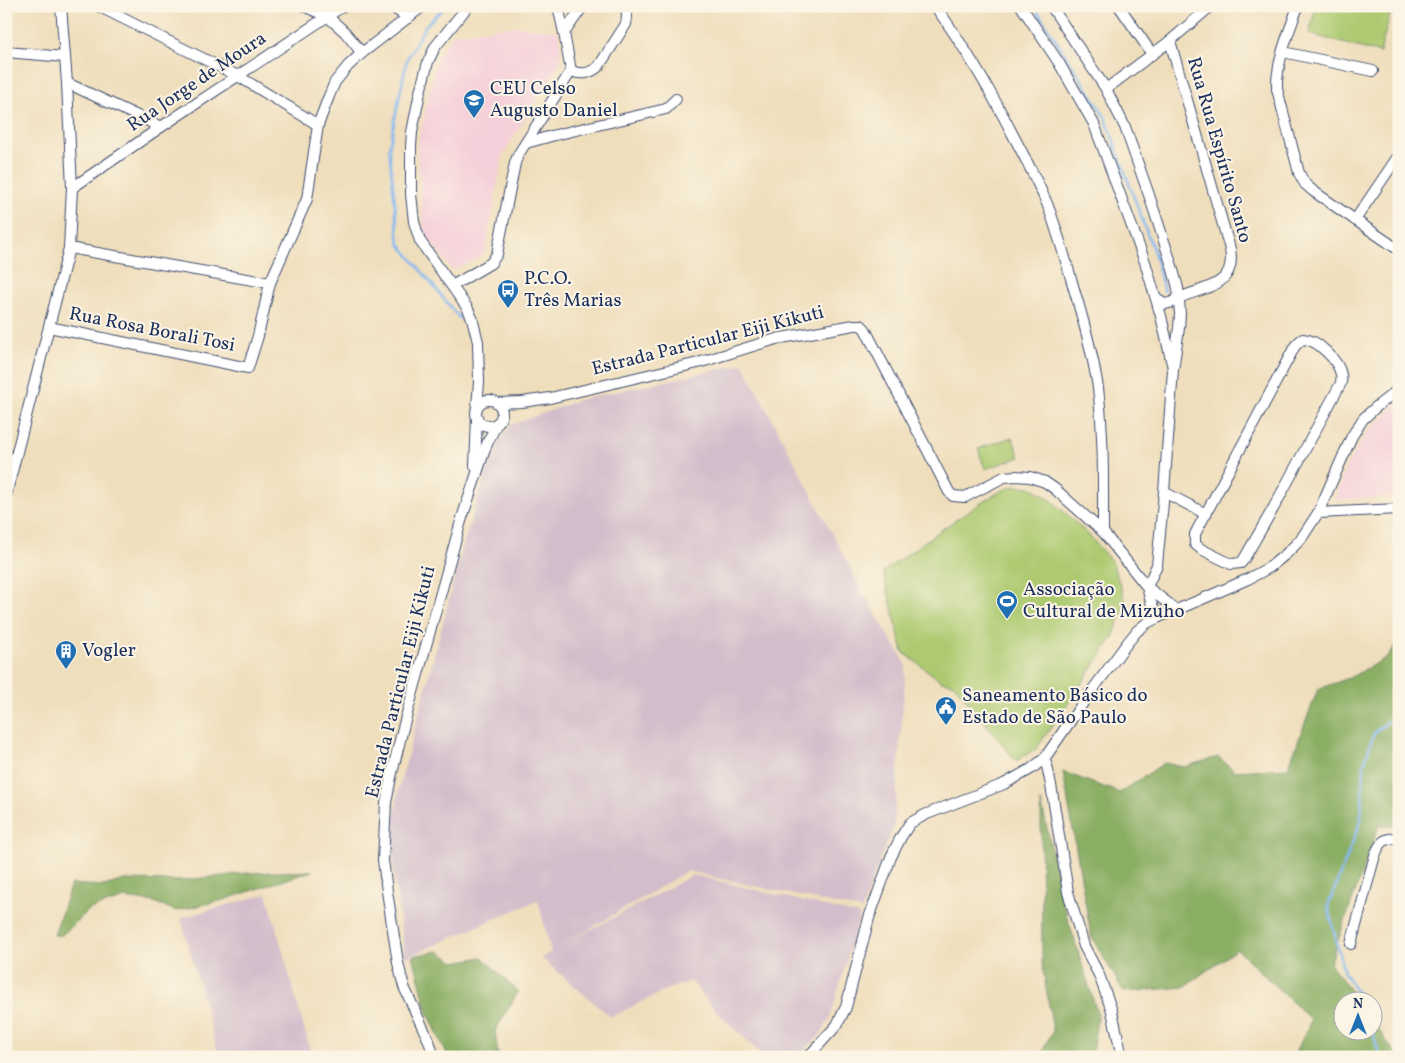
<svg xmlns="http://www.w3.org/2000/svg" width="1405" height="1063" font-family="Vollkorn,serif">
<rect width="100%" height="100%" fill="#fcf5e5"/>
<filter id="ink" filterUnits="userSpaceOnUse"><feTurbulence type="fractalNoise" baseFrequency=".02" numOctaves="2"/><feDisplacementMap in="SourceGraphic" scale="10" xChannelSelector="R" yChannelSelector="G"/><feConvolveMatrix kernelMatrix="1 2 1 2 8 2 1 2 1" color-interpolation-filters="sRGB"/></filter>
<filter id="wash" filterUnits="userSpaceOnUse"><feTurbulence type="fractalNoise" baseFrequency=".0096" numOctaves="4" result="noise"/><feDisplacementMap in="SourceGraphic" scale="20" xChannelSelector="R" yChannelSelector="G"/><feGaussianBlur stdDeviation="1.12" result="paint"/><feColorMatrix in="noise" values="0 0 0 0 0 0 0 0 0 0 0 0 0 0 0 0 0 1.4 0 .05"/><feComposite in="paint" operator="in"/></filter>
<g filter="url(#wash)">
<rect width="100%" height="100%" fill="#efdebc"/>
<g fill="#f5cfd9">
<path d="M513,26L558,31L561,52L560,64L543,89L503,155L485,252L473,261L452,270L424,232L417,149L437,58L453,34Z"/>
<path d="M1399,402V496L1336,500L1344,471L1367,432Z"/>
</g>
<g fill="#d1bdcb">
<path d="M743,364L865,596L906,664L894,825L873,878L862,910L687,871L568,942L693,875L860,915L830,1018L819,1036L798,1057H764L716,1011L691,981L666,990L611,1017L541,958L551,952L538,900L405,958L393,867V828L398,792L466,535L495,447L511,425L582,399Z"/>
<path d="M267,894L312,1057H219L181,918Z"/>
</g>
<g fill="#adca71" stroke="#647c68">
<path d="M1316,6H1392L1380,53L1309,34Z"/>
<path d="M1012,437L1020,457L985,469L978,449Z"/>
<path d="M1016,486L1031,487L1049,498L1085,531L1112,562L1126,602L1113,637L1085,679L1036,749L1016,761L954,684L941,681L903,652L883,572C912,551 941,529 972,509C986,500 999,490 1016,486Z"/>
</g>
<g fill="#8aae63" stroke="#526e60">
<path d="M1399,640V827L1379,825L1330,963L1357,1000H1342V1030H1372L1373,1022L1398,1057H1294L1311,1020L1237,949L1184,987L1124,992L1091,936L1063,772L1120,793L1164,763L1184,767L1218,757L1235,771L1288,768L1318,689L1349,678L1388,657Z"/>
<path d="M1041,801L1065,910L1098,1015L1091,1057H1039L1053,1031L1042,963Z"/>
<path d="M312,871L223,900L176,911L154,902L125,898L90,909L62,935H54L71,884L104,886L124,880L177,881L247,873Z"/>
<path d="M438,951L455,962L482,957L518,992L495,1031L498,1054L499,1057H448L428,1013L413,956Z"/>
</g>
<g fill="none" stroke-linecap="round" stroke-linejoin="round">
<g stroke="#83b8f1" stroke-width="2.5">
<path d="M446,6L426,25L407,59L389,148L399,243L460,319"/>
<path d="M1034,6L1105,117L1155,255L1164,291"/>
<path d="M1363,1000L1344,973L1328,906L1361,820L1364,764L1374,733L1399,712"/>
<path d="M1372,1030L1380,1057"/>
</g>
</g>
</g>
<g filter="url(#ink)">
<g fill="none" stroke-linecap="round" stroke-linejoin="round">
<g stroke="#3b496c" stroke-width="12">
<g id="minor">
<path d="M98,6L238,76L318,125"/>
<path d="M304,6L328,17L345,32L362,53"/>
<path d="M391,6L408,18"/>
<path d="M468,6L435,47L428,62L420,92L412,132L411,146V194L414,222L420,241L468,309L472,318L478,342L479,382L477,407"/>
<path d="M558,6L564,33L571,71"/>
<path d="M935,6C965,47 990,90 1013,135C1025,158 1038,182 1048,206C1058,233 1066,261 1074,289C1084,322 1093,355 1098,388C1104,436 1103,484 1103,532"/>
<path d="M1021,6L1059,63L1094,124L1145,262L1161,316L1172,364"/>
<path d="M1051,6L1106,89L1125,127L1149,195L1172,266L1178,288L1180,314L1179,328L1173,370L1164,492L1157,565L1147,587"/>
<path d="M1119,6L1152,54"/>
<path d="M1298,6C1289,33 1276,61 1277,89L1299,173L1305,184L1313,191L1399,250"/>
<path d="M564,33L583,6"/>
<path d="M6,52L65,57"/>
<path d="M1283,52L1373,71"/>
<path d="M571,71C582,75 590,74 599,66L626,24L627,17L626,6"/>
<path d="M67,83L161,127"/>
<path d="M1106,89L1170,41L1211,6"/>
<path d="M526,143L555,135L666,109L676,99"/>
<path d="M72,188L161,127L343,6"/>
<path d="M1355,220L1399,155"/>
<path d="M69,248L270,283"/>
<path d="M452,286L491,263L497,254L515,163L518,155L571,71"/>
<path d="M1155,296L1163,304C1176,303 1172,300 1181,297C1205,287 1237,286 1230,249L1170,41"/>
<path d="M49,327L248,368L258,336L270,283L307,199L318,125L329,96L335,82L348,66L362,53L423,6"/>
<path d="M1303,339C1317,339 1339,361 1341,375C1342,378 1341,381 1341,383L1274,507L1244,559L1241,563L1231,564L1201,549L1195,544V534L1295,346L1300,341Z"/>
<circle cx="489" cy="413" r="13"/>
<path d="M497,403L522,402L550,398L698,363L776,339L854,325H861L865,329L949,492L953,496L965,497L1004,477L1015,476L1030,477L1045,482L1055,489L1103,532L1147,587L1169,604L1174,610"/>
<path d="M475,466L477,417"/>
<path d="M1164,492L1206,514"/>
<path d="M6,495L69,248L72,188L67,83L61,6"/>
<path d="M1318,513L1399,509"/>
<path d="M1147,587L1151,602L1157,618"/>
<path d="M1044,759L1047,766L1051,785L1068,892L1084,946L1099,975L1112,1011L1122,1057"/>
<path d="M1351,944L1375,855C1381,841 1384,838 1399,838"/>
<path d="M434,1057L429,1041L404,987L398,963L387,891L383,860L386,803L391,777L404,724L461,521L486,446L497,423"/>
<path d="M808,1057L837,1025L846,1007L869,918L891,857L901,837L910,823L927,814L1004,784L1031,769L1044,759L1085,700L1128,642L1137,631L1147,623L1157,618L1207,597L1248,579L1270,567L1287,553L1301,539L1318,513L1352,436L1363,419L1376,407L1399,389"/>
</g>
</g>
<use href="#minor" stroke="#fff" stroke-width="10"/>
</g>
</g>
<defs>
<g id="school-pin" transform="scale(1.125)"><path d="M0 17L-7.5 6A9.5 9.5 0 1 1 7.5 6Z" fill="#1f6fb2" stroke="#fcf5e5"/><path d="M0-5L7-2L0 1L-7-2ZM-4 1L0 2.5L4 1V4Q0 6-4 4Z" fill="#fff"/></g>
<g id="bus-pin" transform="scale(1.125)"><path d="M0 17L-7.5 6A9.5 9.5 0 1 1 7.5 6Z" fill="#1f6fb2" stroke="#fcf5e5"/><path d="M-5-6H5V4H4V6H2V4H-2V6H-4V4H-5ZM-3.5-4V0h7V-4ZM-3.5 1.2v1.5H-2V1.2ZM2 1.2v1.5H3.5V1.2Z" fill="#fff"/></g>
<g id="stadium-pin" transform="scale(1.125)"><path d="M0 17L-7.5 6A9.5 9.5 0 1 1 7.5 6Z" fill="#1f6fb2" stroke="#fcf5e5"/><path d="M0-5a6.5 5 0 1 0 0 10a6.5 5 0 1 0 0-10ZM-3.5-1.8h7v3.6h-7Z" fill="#fff"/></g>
<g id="building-pin" transform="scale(1.125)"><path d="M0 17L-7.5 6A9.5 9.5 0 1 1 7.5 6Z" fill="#1f6fb2" stroke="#fcf5e5"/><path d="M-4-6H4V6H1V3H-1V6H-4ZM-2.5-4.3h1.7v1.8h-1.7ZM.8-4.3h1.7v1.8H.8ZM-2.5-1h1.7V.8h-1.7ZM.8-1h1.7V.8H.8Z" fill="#fff"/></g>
<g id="civic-pin" transform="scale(1.125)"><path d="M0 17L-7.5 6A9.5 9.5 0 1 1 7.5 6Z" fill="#1f6fb2" stroke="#fcf5e5"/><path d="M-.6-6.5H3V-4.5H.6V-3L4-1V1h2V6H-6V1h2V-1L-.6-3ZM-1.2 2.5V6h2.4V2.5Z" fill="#fff"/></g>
</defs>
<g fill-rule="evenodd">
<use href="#school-pin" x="474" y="100"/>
<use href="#bus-pin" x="508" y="290"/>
<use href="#stadium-pin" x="1007" y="601"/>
<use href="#building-pin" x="66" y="651"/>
<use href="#civic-pin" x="946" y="707"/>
</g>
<g text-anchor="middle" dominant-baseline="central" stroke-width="4" stroke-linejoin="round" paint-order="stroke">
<g font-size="19" fill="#1b2f5e" stroke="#fcf5e5">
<text transform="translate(197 82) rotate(-34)">Rua Jorge de Moura</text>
<text transform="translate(1219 150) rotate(74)">Rua Rua Espírito Santo</text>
<text transform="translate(152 330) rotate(11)">Rua Rosa Borali Tosi</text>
<text transform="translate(708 341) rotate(-14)">Estrada Particular Eiji Kikuti</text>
<text transform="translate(401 682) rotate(-76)">Estrada Particular Eiji Kikuti</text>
</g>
<g font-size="19" fill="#1b2f5e" stroke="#fcf5e5" text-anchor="start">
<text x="490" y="89">CEU Celso<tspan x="490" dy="22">Augusto Daniel</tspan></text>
<text x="524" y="279">P.C.O.<tspan x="524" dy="22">Três Marias</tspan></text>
<text x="1023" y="590">Associação<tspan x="1023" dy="22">Cultural de Mizuho</tspan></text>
<text x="82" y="651">Vogler</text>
<text x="962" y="696">Saneamento Básico do<tspan x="962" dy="22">Estado de São Paulo</tspan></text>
</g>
</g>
<rect width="1405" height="1063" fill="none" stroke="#fcf5e5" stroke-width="25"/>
<g transform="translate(1358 1016)"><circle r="24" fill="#fcf5e5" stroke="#a2a6af"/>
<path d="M0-4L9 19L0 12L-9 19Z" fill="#1f6fb2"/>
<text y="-8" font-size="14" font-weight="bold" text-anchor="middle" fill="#1b2f5e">N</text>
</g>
</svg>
